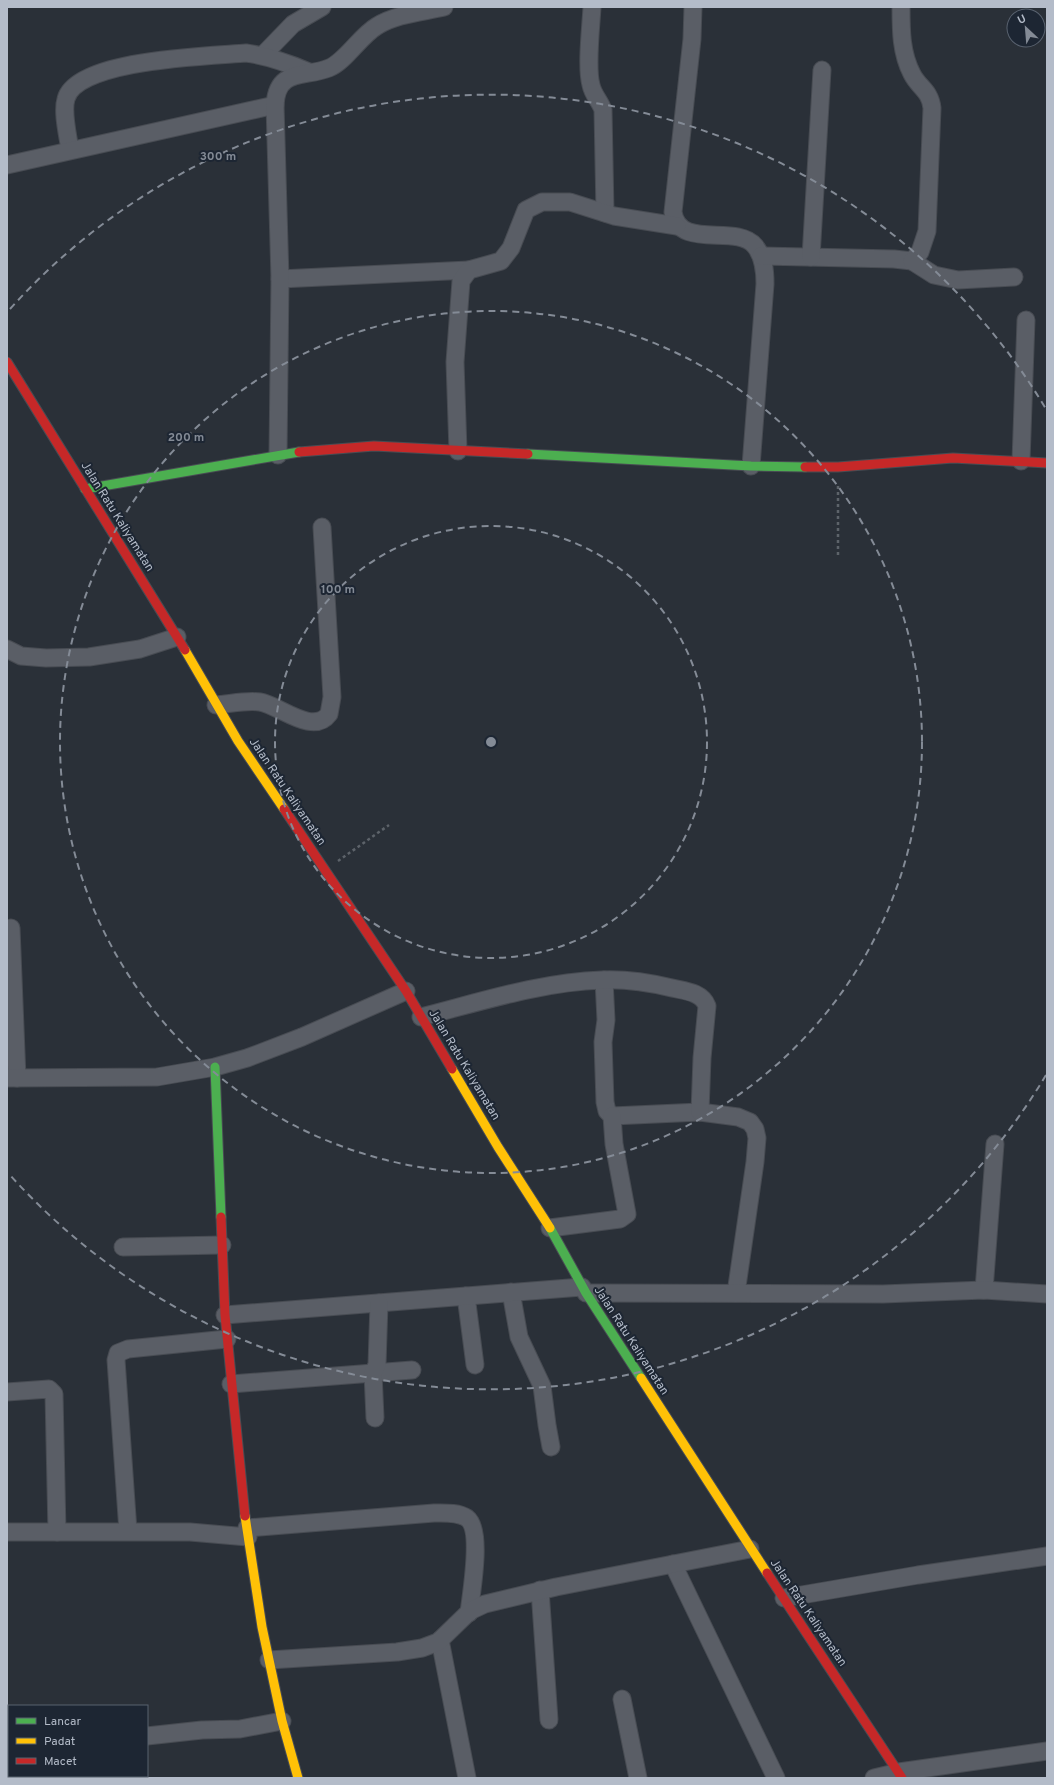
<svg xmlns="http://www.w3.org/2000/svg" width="1054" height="1785" font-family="Overpass,sans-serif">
<rect width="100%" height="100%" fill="#2a3038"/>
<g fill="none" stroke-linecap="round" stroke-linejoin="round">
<g stroke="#484c53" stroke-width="19">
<g id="street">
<path d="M592,7C591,27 586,67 591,85C593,95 600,101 603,110L605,213"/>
<path d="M693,7L692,39L673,212C679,251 736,223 755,246C764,257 765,271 765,284L751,466"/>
<path d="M263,55L293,24L322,7"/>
<path d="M70,150C68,136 62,112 66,99C76,59 211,56 246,53C269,56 288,63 309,72"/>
<path d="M7,165L275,105"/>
<path d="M761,256L894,259L912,261L920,252L927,231L932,108C930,90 919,88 912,74C901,53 901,30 901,7"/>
<path d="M811,257L822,70"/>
<path d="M912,261L934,275L958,280L1014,277"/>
<path d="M280,279L469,270"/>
<path d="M458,451L455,362L461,281L469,270L501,261L511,248L526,210L542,202H570L614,216L677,226"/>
<path d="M278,455L280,279L275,105C277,68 304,78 329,68C345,62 360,36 377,26C396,14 423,12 444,7"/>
<path d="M1021,461L1026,320"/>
<path d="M7,649L21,656L46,658L89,657L140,649L177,637"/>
<path d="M216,705C230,704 246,700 260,702C279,705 313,736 329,714L332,697L322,527"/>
<path d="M11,928L17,1078"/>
<path d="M604,980L606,1020L603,1042L605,1102L607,1111L612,1116L700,1112L738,1117L750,1122L755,1129L757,1138L755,1162L736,1293"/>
<path d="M421,1017C480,1002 541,982 602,980C624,979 651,983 672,988C685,991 702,992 707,1006L702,1058L700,1112"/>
<path d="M7,1078L157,1077L215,1067L247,1058L302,1037L406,991"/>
<path d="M550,1228L620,1219L627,1214L614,1144L612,1116"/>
<path d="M123,1247L222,1245"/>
<path d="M984,1290L995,1144"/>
<path d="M511,1292L519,1337L542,1386L547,1425L551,1447"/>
<path d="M586,1293L883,1294L984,1290L1047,1294"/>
<path d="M466,1296L475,1365"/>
<path d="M225,1315L582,1287"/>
<path d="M231,1384L412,1370"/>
<path d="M7,1392L49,1389L54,1394L57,1532"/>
<path d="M375,1418L373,1373L377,1365L379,1303"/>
<path d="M247,1528L434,1513C444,1513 458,1512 467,1518C483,1530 471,1594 469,1613"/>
<path d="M128,1531L116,1360L118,1353L128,1349L227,1339"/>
<path d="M7,1532H190L248,1537"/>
<path d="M673,1564L776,1778"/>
<path d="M540,1590L549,1720"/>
<path d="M784,1598L918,1575L1047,1556"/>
<path d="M440,1640L467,1778"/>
<path d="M269,1660L397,1652L422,1648L438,1642L470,1611L485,1604L556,1587L750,1549"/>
<path d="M622,1699L638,1778"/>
<path d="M147,1736L202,1730L240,1729L282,1721"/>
<path d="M7,1752H9"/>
<path d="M874,1778L899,1772L1047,1751"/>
</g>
</g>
<g stroke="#484c53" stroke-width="11">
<g id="fast">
<path d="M528,454L751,466L805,467"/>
<path d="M85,489L299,452"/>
<path d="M215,1067L221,1217"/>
<path d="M550,1228L586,1293L641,1378"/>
</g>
</g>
<g stroke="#484c53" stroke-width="11">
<g id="slow">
<path d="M185,650L238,741L284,809"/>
<path d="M452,1069L498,1147L550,1228"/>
<path d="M641,1378L767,1573"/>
<path d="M245,1516L262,1627L282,1721L298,1778"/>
</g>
</g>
<g stroke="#484c53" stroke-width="11">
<g id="jam">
<path d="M7,362L185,650"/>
<path d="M299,452L374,446L528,454"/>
<path d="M805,467H838L953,458L1047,463"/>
<path d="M284,809L406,991L452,1069"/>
<path d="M221,1217L225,1315L245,1516"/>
<path d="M767,1573L902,1778"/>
</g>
</g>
<g stroke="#5d636a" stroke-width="2.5" stroke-dasharray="3 3" stroke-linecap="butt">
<path d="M838,555V484"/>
<path d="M338,861L389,825"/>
</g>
<use href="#street" stroke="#5a5e66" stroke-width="17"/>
<use href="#fast" stroke="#4caf50" stroke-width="9"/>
<use href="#slow" stroke="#ffc107" stroke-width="9"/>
<use href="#jam" stroke="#c62828" stroke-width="9"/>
</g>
<g fill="none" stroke="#848b96" stroke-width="2" stroke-dasharray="7 5">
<circle cx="491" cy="742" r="216"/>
<circle cx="491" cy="742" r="431"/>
<path d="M1046 1075A647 647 0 0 1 10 1175M10 309A647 647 0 0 1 1046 409"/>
</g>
<g text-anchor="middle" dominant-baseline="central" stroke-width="4" stroke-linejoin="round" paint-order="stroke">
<g font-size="12" fill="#b4bcc9" stroke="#1d2633">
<text transform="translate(117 517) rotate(58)">Jalan Ratu Kaliyamatan</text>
<text transform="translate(287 792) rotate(56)">Jalan Ratu Kaliyamatan</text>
<text transform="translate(464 1065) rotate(59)">Jalan Ratu Kaliyamatan</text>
<text transform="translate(631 1341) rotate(57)">Jalan Ratu Kaliyamatan</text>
<text transform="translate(808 1613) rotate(56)">Jalan Ratu Kaliyamatan</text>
</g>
</g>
<circle cx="491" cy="742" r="6" fill="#848b96" stroke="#1d2633" stroke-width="2"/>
<g font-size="12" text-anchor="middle" font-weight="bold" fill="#848b96" stroke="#1d2633" stroke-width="4" stroke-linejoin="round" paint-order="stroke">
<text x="218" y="160">300 m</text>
<text x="186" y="441">200 m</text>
<text x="338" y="593">100 m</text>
</g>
<rect width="1054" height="1785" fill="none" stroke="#b4bcc9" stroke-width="16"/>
<rect x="8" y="1705" width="140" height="72" fill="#1d2633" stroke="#59626f"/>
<rect x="16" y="1718" width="20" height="6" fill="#4caf50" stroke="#59626f"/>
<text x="44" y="1725" font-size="12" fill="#b4bcc9">Lancar</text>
<rect x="16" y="1738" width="20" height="6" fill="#ffc107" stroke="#59626f"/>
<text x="44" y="1745" font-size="12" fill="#b4bcc9">Padat</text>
<rect x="16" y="1758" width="20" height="6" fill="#c62828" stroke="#59626f"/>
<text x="44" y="1765" font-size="12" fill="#b4bcc9">Macet</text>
<g transform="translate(1026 28) rotate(334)"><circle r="19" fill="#1d2633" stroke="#59626f"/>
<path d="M0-3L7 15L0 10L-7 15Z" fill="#848b96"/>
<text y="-6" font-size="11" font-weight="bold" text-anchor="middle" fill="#b4bcc9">U</text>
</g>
</svg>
